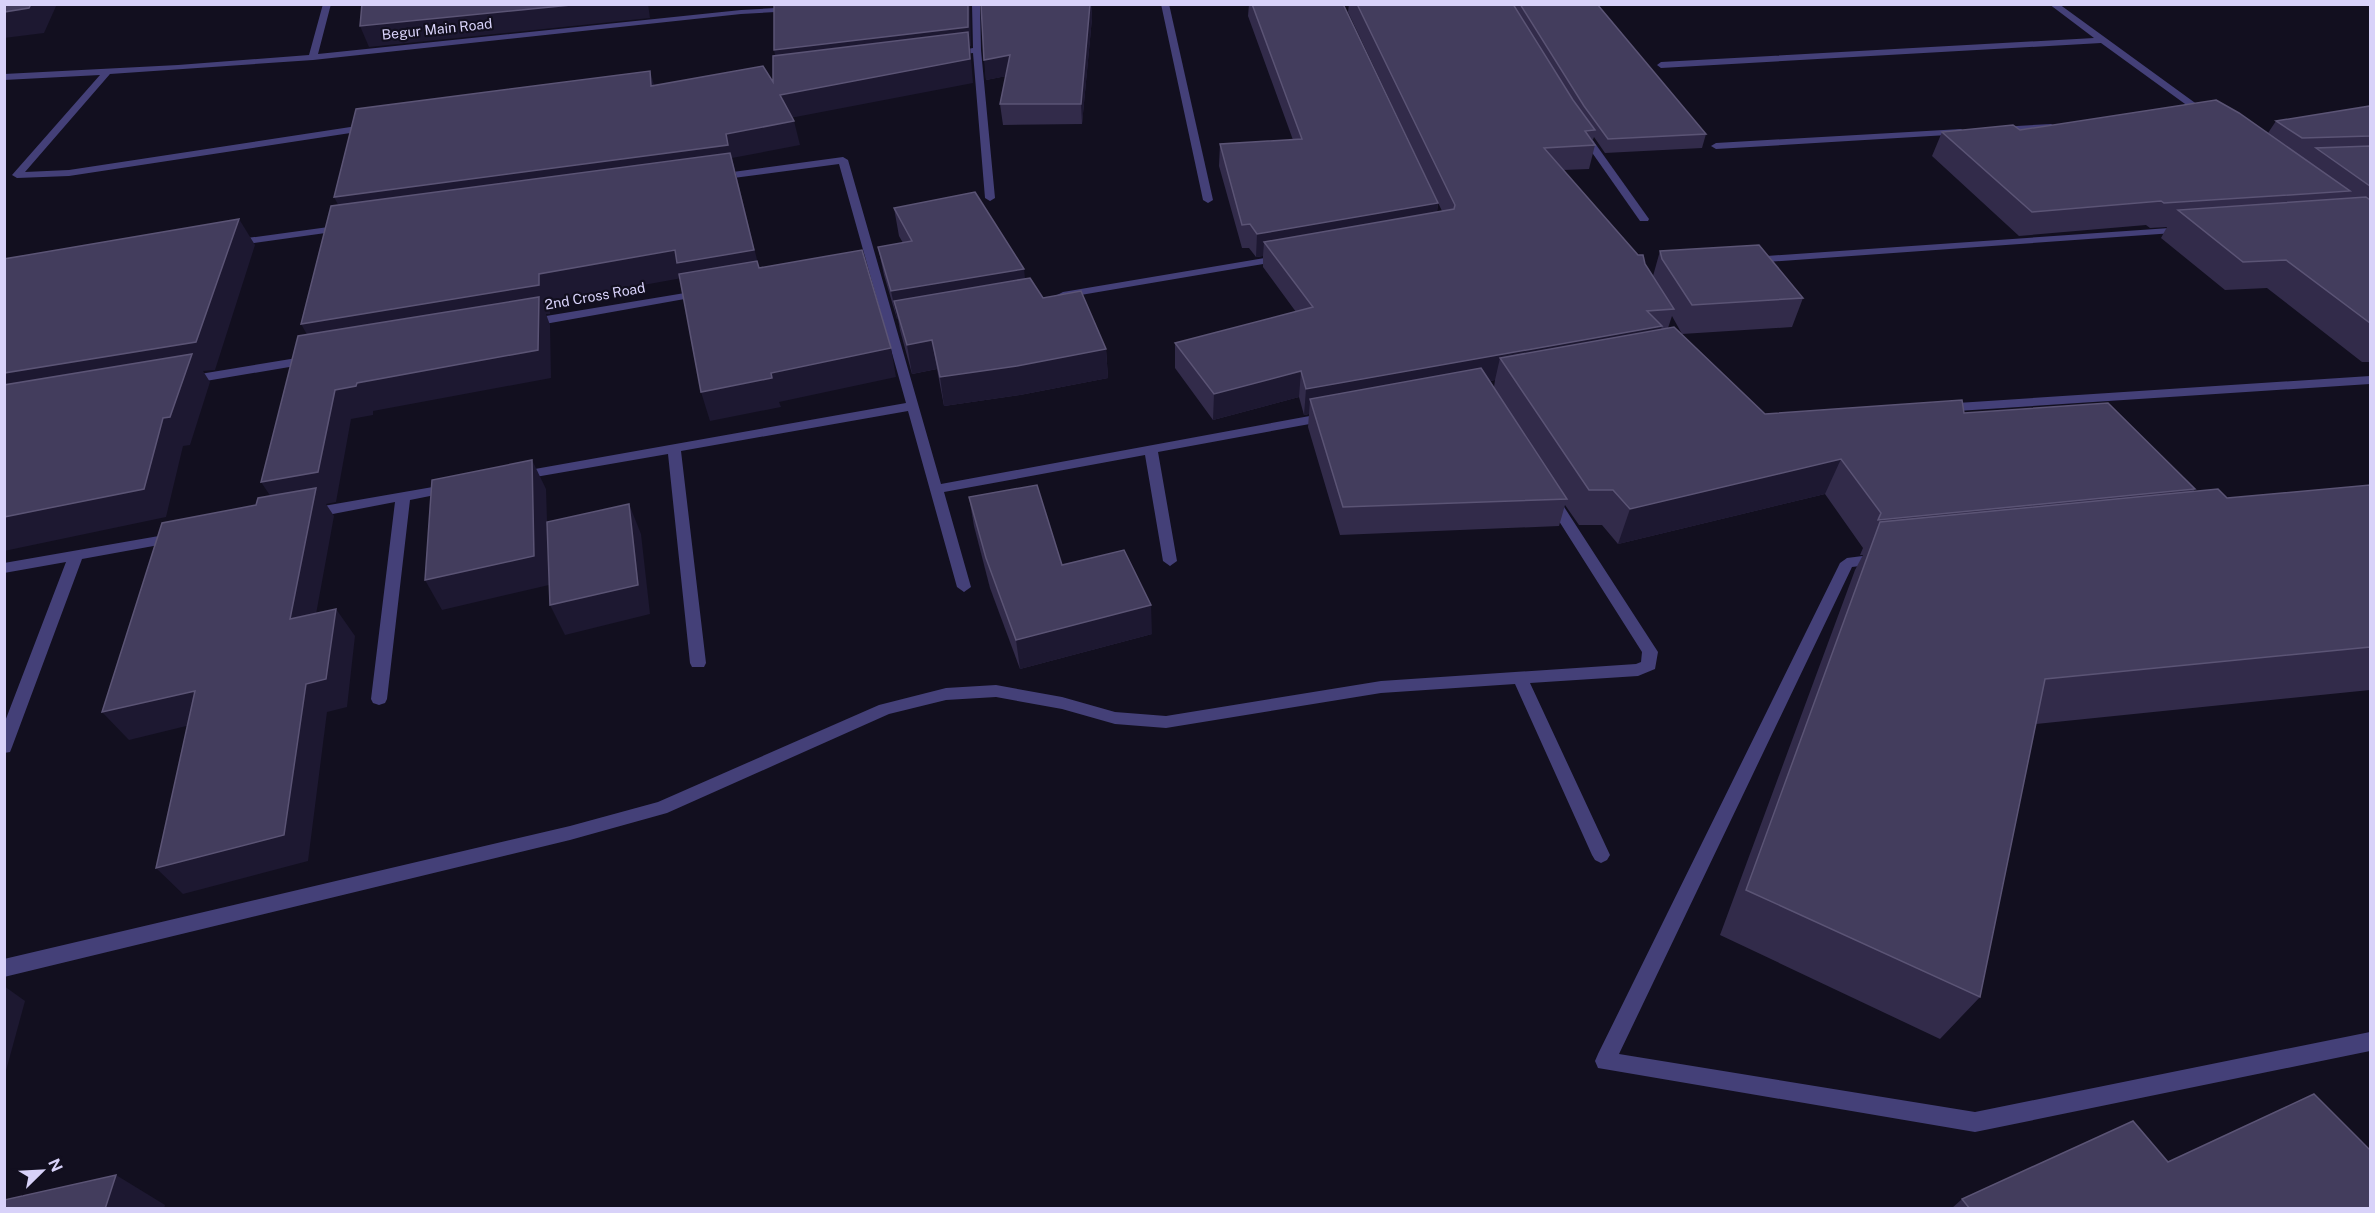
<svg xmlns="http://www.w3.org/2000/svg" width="2375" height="1213" font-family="'Public Sans',sans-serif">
<rect width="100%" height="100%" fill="#120f1f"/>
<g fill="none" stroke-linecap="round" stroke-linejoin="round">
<g fill="#444078" fill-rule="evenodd">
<path d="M323,4H331L318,54L741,10L794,7L798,9L794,11L741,14L313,60L110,74L25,172L69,170L370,124L375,127L370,130L69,176L17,178L12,175L100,75L4,80V74L178,65L309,55Z"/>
<path d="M972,4H980L981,50L995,198L990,201L985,198L973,53L950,56L946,53L973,48Z"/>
<path d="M1161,4H1169L1213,200L1208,203L1203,200Z"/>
<path d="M2049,4H2059L2209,113V117H2203L2101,43L1661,68L1657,65L1661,62L2094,38Z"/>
<path d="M2051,124L2056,127L2054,129L2000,133L1995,130L2000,127Z"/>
<path d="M1961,129L1966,132L1964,134L1716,149L1711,146L1716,143Z"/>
<path d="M1581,132H1587L1649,219L1648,221H1640L1579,134Z"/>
<path d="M843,157L848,160L941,484L1326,413L1332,417L1326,421L1158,452L1177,561L1170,566L1163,561L1145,455L944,492L971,587L964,592L957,587L908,411L681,451L706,663L704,667H692L690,663L668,454L518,480L511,476L518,472L906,403L839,164L718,180L713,177L718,174Z"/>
<path d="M343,225L347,226V230L233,246L228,243L233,240Z"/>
<path d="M2184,227L2188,228V232L1753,263L1747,260L1753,257Z"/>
<path d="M1282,255L1286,256V260L1063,298L1057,295L1063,292Z"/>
<path d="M703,290L707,291V295L528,327L522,323L528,319Z"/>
<path d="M309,356L313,357V363L188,384L182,380L188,376Z"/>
<path d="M2370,376V384L1942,412L1936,408L1942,404Z"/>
<path d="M450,484L455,485L457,488L455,491L410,500L387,699L385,703L379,705L373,703L371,699L395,502L312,518L305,513L312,508Z"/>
<path d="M1552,494L1557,496L1658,652L1655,669L1638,676L1530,683L1610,855L1607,860L1601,863L1595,860L1592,855L1515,684L1381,693L1166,728L1115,724L1062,709L996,697L946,700L889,714L667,813L570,840L4,977V959L570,826L658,802L879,705L946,688L996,685L1062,697L1115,712L1166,716L1381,681L1636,664L1641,662L1642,652L1545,499Z"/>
<path d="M176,533L183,538L181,541L82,559L12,747L10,752L4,753V724L66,562L4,573V563Z"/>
<path d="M1878,554L1885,559L1883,563L1852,567L1619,1054L1975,1112L2370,1032V1051L1975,1132L1598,1068L1595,1061L1598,1054L1840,563L1847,558Z"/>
</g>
</g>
<g fill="#322b4a" fill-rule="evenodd">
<path d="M981,4H1091L1092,18L1082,124L1003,125L1000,104L1006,76L986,80Z"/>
<path d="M1249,4H1343L1438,203L1437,212L1442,211L1348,12L1349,4H1597L1706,134L1702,148L1605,153L1594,137L1592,142L1595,145L1589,169L1563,170L1645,264L1653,276L1660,251L1803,298L1792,327L1682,334L1672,316L1668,328L1765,414L1964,413L2195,489L2193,492L2227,498L2370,485V690L2036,724L1980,997L1940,1039L1720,935L1855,570L1863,555H1860L1863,548L1825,494L1618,544L1602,525H1579L1565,505L1559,526L1340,535L1308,427L1309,414L1304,415L1299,397L1213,420L1175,368V343L1296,312L1263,267V256L1256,257L1249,248H1242L1219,166L1220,144L1293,140L1248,16ZM1495,380L1494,387L1490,381Z"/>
<path d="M2370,106V362H2362L2267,288L2225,290L2161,238L2167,227L2150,228L2146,225L2019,236L1932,156L1942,132L2268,133L2276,121Z"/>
<path d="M894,208L1025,279L1043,298L1106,349L1108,378L1020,395L944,406L937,369L912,374L900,330L898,319H897L884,275L878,247L903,243L899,236Z"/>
<path d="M969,497L1062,565L1152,634L1020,669L990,588L974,526Z"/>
<path d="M2168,1162L2370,1209H1951L1962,1199Z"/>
</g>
<g fill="#1d1831">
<path d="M31,4H57L44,33L4,38V12Z"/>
<path d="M581,4H648L650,18L369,47L360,26Z"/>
<path d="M968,4H970L971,46H970L973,83L785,119L780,95L778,70L774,50Z"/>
<path d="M1090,4H1091L1092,18L1082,124L1081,104Z"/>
<path d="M1010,55L1012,75L986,80L984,60Z"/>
<path d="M650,71L657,95L651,86Z"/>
<path d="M794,121L800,145L732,158L766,296L682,278L550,302V314H546L550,325L551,378L373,411V415L351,419L336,502L326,504L334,516L310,647L290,619L281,512L261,482L317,352L301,324L539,274L675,250H754L347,222L334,197L726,134Z"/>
<path d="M1438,203L1435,226L1264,242L1263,256L1256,257L1257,234Z"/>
<path d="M239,219L255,245L215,370L203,371L210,382L190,445L183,446L166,517L4,551V373Z"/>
<path d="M1024,269L1027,297L894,301L898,319H897L891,291Z"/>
<path d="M1662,326L1654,351L1500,358L1495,380L1314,413L1310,399L1309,414L1304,415L1306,389Z"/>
<path d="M932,340L937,369L912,374L907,345Z"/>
<path d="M891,348L896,377L779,402L781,407L710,421L701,392L771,373Z"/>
<path d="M1106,349L1108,378L1020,395L944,406L940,377Z"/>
<path d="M1301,371L1299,397L1213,420L1214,394Z"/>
<path d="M1841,459L1825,494L1618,544L1630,509Z"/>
<path d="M532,460L546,489L549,585L442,610L425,580Z"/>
<path d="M629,504L641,534L650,614L565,635L550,605Z"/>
<path d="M1151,605L1152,634L1020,669L1016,640Z"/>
<path d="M336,609L355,636L347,707L327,712L308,861L183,894L156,868L306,684Z"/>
<path d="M195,691L219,718L129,740L102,712Z"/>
<path d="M4,986L25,1001L4,1078Z"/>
<path d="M116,1175L165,1205L164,1209H105Z"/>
</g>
<g fill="#433d5d" stroke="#5b5475" stroke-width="1.5">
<path d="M4,4H31L29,8L4,12Z"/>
<path d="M362,4H581L360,26Z"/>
<path d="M774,4H968V27L774,50Z"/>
<path d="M981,4H1090L1081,104H1000L1010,55L984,60Z"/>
<path d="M1252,4H1343L1438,203L1257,234L1250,224L1242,225L1220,144L1302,139Z"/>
<path d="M1357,4H1513L1573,100L1595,130L1585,131L1595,145L1544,148L1638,255H1643L1645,264L1674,309L1647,311L1662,326L1306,389L1301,371L1214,394L1175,343L1313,307L1264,242L1454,209L1455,205Z"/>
<path d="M1520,4H1597L1706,134L1608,139L1584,106Z"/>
<path d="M968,32L970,59L780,95L794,121L726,134L728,145L334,197L356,109L650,71L651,86L763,66L773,82V56Z"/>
<path d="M2216,100L2239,113L2350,191L2164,203L2161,201L2032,212L1942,132L2013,125L2020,130Z"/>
<path d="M2370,106V136L2302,138L2276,121Z"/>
<path d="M2370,146V186L2316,148Z"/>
<path d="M730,153L754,250L677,263L675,250L539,274V285L301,324L331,206Z"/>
<path d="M975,192L1024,269L891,291L878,247L912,241L894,208Z"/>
<path d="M2366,197L2370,200V323L2286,260L2243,262L2178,210Z"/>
<path d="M239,219L196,342L4,373V259Z"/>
<path d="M1759,245L1803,298L1692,305L1662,259L1660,251Z"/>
<path d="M862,250L891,348L771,373L772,378L701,392L679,274L757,261L759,268Z"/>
<path d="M1030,278L1043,298L1081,291L1106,349L1017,366L940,377L932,340L907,345L894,301Z"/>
<path d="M539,297L538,350L357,383L356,386L335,390L318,472L261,482L298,336Z"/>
<path d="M1674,327L1765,414L1962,400L1964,413L2108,403L2195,489L1878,520L1881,513L1841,459L1630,509L1613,490H1589L1500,358Z"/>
<path d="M192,354L170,417L163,418L144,489L4,517V385Z"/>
<path d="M1481,368L1567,499L1343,507L1310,399Z"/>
<path d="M532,460L534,556L425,580L432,480Z"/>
<path d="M1037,485L1062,565L1124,550L1151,605L1016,640L986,558L969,497Z"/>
<path d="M2370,485V647L2045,679L1980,997L1746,890L1880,522L2218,489L2227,498Z"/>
<path d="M316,488L290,619L336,609L326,679L306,684L284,835L156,868L195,691L102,712L162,523L256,505L258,498Z"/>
<path d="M629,504L638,585L550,605L547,522Z"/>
<path d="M2314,1094L2370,1150V1209H1970L1962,1199L2133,1121L2168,1162Z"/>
<path d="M116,1175L105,1209H4V1200Z"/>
</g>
<g text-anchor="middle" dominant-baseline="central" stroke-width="4.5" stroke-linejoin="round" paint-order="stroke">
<g font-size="14" fill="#d8d2f9" stroke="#120f1f">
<text transform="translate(437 29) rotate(-6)">Begur Main Road</text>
<text transform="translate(595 296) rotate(-10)">2nd Cross Road</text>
</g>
</g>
<rect width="2375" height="1213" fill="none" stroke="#d8d2f9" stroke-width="12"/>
<g transform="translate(42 1171) rotate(66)" stroke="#120f1f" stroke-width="4.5" paint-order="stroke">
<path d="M0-4.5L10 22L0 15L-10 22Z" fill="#d8d2f9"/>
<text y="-9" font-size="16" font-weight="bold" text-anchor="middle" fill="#d8d2f9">N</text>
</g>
</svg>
